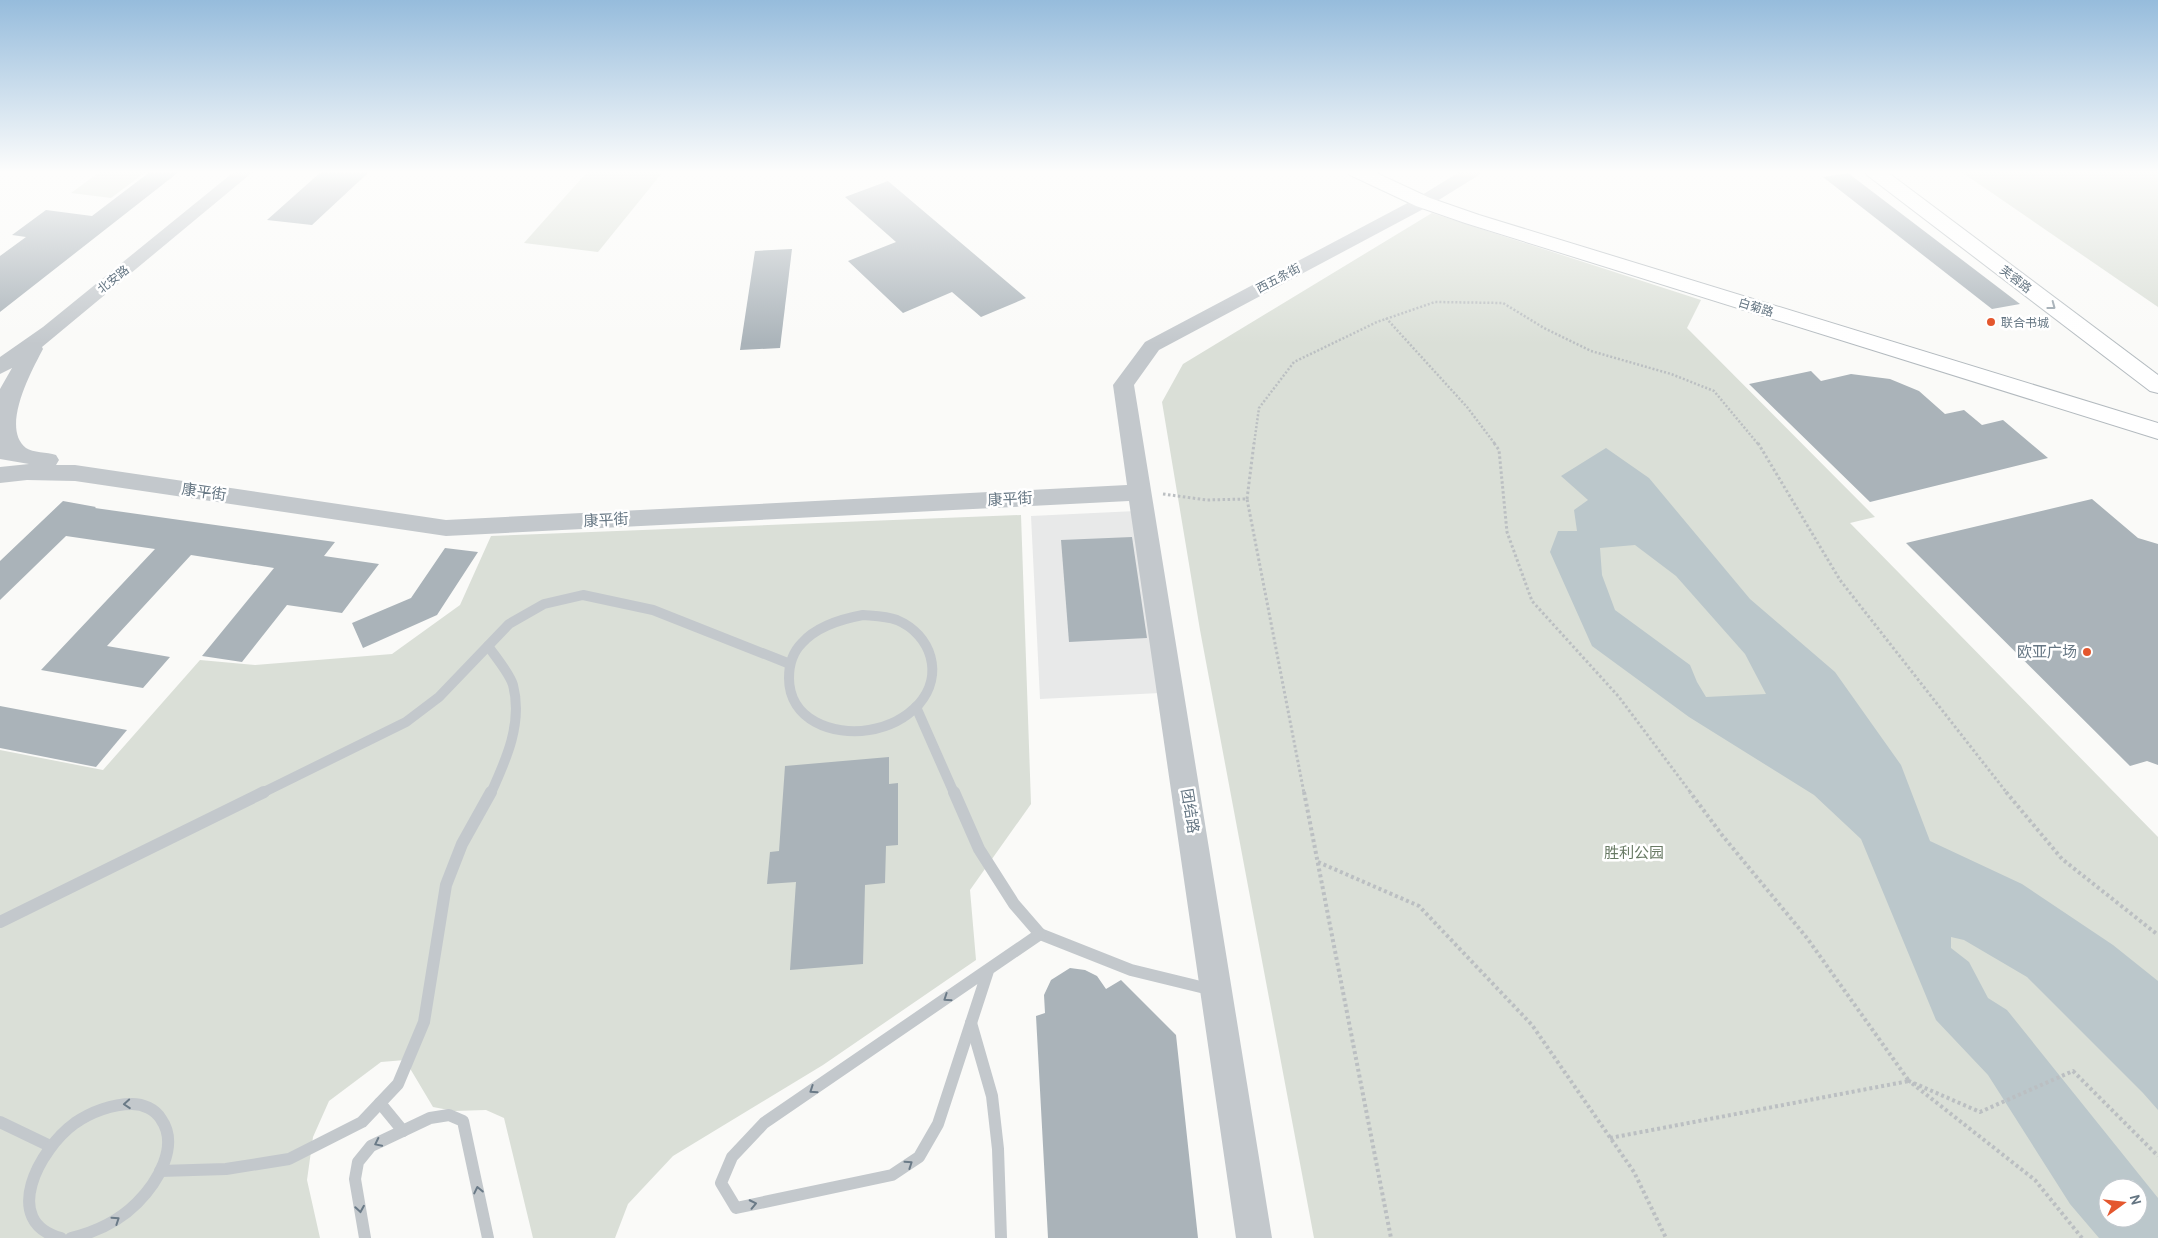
<svg xmlns="http://www.w3.org/2000/svg" width="2158" height="1238" font-family="Cabin,'Noto Sans SC',sans-serif">
<rect width="100%" height="100%" fill="#fafaf8"/>
<path fill="#e8e9e9" d="M1136,511L1160,693L1040,699L1031,516Z"/>
<g fill="#dadfd7" fill-rule="evenodd">
<path d="M101,171H147L111,198L71,193Z"/>
<path d="M588,171H641L662,173L598,252L524,243Z"/>
<path d="M1960,171H2158V307Z"/>
<path d="M1432,213L1701,300L1687,328L1875,517L1850,523L2158,837V1238H1314L1200,630L1162,402L1183,364ZM2108,1188H2138V1218H2108Z"/>
<path d="M1021,515L1031,804L970,890L976,960L823,1065L673,1156L628,1204L615,1238H533L504,1118L486,1110L454,1111L433,1107L405,1060L381,1062L329,1101L313,1137L307,1180L320,1238H0V750L103,770L200,660L255,665L392,654L460,605L491,536Z"/>
</g>
<path fill="#bbc7cb" fill-rule="evenodd" d="M1606,448L1649,478L1750,599L1835,672L1901,765L1930,841L2022,884L2113,945L2158,981V1110L2143,1093L2027,977L1964,940L1951,937V948L1969,962L1988,998L2007,1010L2158,1198V1238H2099L2070,1204L1988,1075L1936,1020L1861,839L1814,795L1689,717L1592,646L1550,552L1558,531H1577L1574,510L1588,500L1561,476ZM1635,545L1676,576L1745,654L1766,694L1706,697L1697,682L1690,665L1615,610L1602,575L1600,548ZM2108,1188H2138V1218H2108Z"/>
<g fill="#aab3b9">
<path d="M151,171H180L0,312V256L26,237L12,235L46,210L92,216Z"/>
<path d="M322,171H370L312,225L267,220Z"/>
<path d="M1848,173L2020,304L1992,309L1823,177Z"/>
<path d="M888,181L1026,298L981,317L952,292L903,313L848,261L896,242L845,197Z"/>
<path d="M792,249L780,348L740,350L755,251Z"/>
<path d="M1811,371L1821,381L1851,374L1890,379L1919,391L1945,414L1964,410L1982,425L2003,420L2048,458L1870,502L1749,384Z"/>
<path d="M2092,499L2138,538L2158,544V765L2147,761L2130,766L1906,543Z"/>
<path d="M63,501L96,507L95,508L335,542L324,556L379,564L342,613L287,605L242,662L202,656L274,568L191,555L107,646L170,657L143,688L41,670L155,549L66,536L0,600V561Z"/>
<path d="M1132,537L1147,638L1069,642L1061,540Z"/>
<path d="M445,548L478,552L437,615L363,648L352,623L411,598Z"/>
<path d="M0,706L127,730L96,767L0,748Z"/>
<path d="M889,757V784L898,783V845L886,846L885,883L865,885L863,964L790,970L796,882L767,884L770,852L779,851L785,766Z"/>
<path d="M1070,968L1085,970L1097,976L1106,989L1121,980L1176,1035L1198,1238H1048L1036,1016L1045,1013L1044,995L1051,980Z"/>
</g>
<g fill="none" stroke-linecap="round" stroke-linejoin="round">
<g stroke="#b3babf" stroke-width="2">
<g id="secondary">
<path d="M1348,171H1372L1430,198L1479,215L2158,423V439L1465,223L1416,206L1350,175Z"/>
<path d="M1865,171H1886L2158,375V393L2150,391L1867,175Z"/>
</g>
</g>
<g stroke="#bbbfc2" stroke-width="2.5" stroke-dasharray="2 2" stroke-linecap="butt">
<path d="M1386,318L1467,407L1495,444"/>
<path d="M1254,444L1259,408L1294,362L1377,322L1435,302L1503,303L1544,328L1591,351L1671,374L1714,391L1758,444"/>
</g>
<g stroke="#bbbfc2" stroke-width="3" stroke-dasharray="2.5 2.5" stroke-linecap="butt">
<path d="M1494,443L1499,450L1507,532L1532,601L1619,697L1691,793"/>
<path d="M1758,443L1840,580L2007,793"/>
<path d="M1163,494L1207,500L1247,499L1304,793"/>
<path d="M1247,499L1254,443"/>
</g>
<g stroke="#bbbfc2" stroke-width="4" stroke-dasharray="3 3" stroke-linecap="butt">
<path d="M1304,792L1391,1238"/>
<path d="M2006,792L2062,859L2158,935"/>
<path d="M1318,862L1419,906L1532,1025L1634,1172L1666,1238"/>
<path d="M1610,1138L1909,1081L1807,938L1722,835L1690,792"/>
<path d="M2082,1238L2035,1180L1909,1081L1980,1112L2073,1071L2158,1156"/>
</g>
<g stroke="#c3c8cc" stroke-width="10">
<path d="M863,615C875,616 886,616 897,620C932,635 944,675 919,704C906,718 888,727 869,730C833,736 789,720 789,678C789,664 792,653 802,643C817,626 841,619 863,615Z"/>
<path d="M488,646C495,656 510,674 513,685C523,723 506,760 491,793"/>
<path d="M916,707L954,793"/>
<path d="M262,793L406,722L439,697L509,624L544,604L583,595L653,610L790,664"/>
</g>
<g stroke="#c3c8cc" stroke-width="12">
<path d="M954,792L979,849L1014,904L1040,934L1131,970L1213,990"/>
<path d="M0,922L264,792"/>
<path d="M988,971L938,1124L919,1157L892,1175L736,1208L721,1183L732,1157L764,1123L1040,934"/>
<path d="M971,1023L992,1096L998,1149L1001,1238"/>
<path d="M380,1103L403,1131"/>
<path d="M0,1122L50,1146"/>
<path d="M160,1171L226,1169L289,1159L362,1122L398,1084L424,1022L446,885L462,844L491,792"/>
<path d="M61,1238C0,1222 39,1149 75,1123C91,1112 112,1104 132,1104C143,1104 155,1109 161,1119C180,1146 157,1183 137,1203C119,1221 96,1232 71,1238"/>
<path d="M365,1238L355,1179L358,1162L371,1146L430,1118L449,1115L463,1121L488,1238"/>
</g>
<path fill="#c3c8cc" fill-rule="evenodd" d="M235,171H254L42,347L43,349C32,370 0,428 26,448C33,453 47,452 56,455L59,460L56,465H75L446,520L1127,485L1113,385L1145,342L1417,198L1461,171H1481L1479,175L1429,206L1159,350L1134,385L1272,1238H1236L1129,501L446,536L75,481L27,480L0,483V467L29,464L0,459V389L12,368L0,374V357L43,327Z"/>
<use href="#secondary" fill="#fff" fill-rule="evenodd"/>
</g>
<defs><path id="oneway-chevron" d="M-2-3.5L2.5 0L-2 3.5" fill="none" stroke-width="1.6" stroke-linecap="round" stroke-linejoin="round" transform="scale(1.25)"/></defs>
<use stroke="#939fa8" href="#oneway-chevron" transform="translate(2052 306) rotate(37)"/>
<g stroke="#6a7a87">
<use href="#oneway-chevron" transform="translate(947 998) rotate(146)"/>
<use href="#oneway-chevron" transform="translate(813 1090) rotate(146)"/>
<use href="#oneway-chevron" transform="translate(127 1104) rotate(176)"/>
<use href="#oneway-chevron" transform="translate(378 1143) rotate(154)"/>
<use href="#oneway-chevron" transform="translate(909 1164) rotate(-34)"/>
<use href="#oneway-chevron" transform="translate(478 1190) rotate(-102)"/>
<use href="#oneway-chevron" transform="translate(753 1204) rotate(-12)"/>
<use href="#oneway-chevron" transform="translate(360 1209) rotate(81)"/>
<use href="#oneway-chevron" transform="translate(116 1220) rotate(-34)"/>
</g>
<linearGradient id="sky" x2="0" y2="1"><stop stop-color="#96bcdc"/><stop offset="0.5" stop-color="#fdfdfc"/><stop offset="1" stop-color="#fdfdfc" stop-opacity="0"/></linearGradient>
<rect width="2158" height="344" fill="url(#sky)"/>
<g fill="#e4572e" stroke="#fff" stroke-width="2">
<circle cx="1991" cy="322" r="5"/>
<circle cx="2087" cy="652" r="5"/>
</g>
<g text-anchor="middle" dominant-baseline="central" stroke-width="5" stroke-linejoin="round" paint-order="stroke">
<g font-size="12" fill="#657683" stroke="#fff">
<text transform="translate(1278 278) rotate(-28)">西五条街</text>
<text transform="translate(113 279) rotate(-39)">北安路</text>
<text transform="translate(2016 279) rotate(37)">芙蓉路</text>
<text transform="translate(1756 307) rotate(17)">白菊路</text>
</g>
<g font-size="12" fill="#657683" stroke="#fff" text-anchor="start">
<text x="2001" y="322">联合书城</text>
</g>
<g font-size="15" fill="#657683" stroke="#fff">
<text transform="translate(204 492) rotate(8)">康平街</text>
<text transform="translate(1010 499) rotate(-3)">康平街</text>
<text transform="translate(606 520) rotate(-3)">康平街</text>
<text transform="translate(1190 811) rotate(81)">团结路</text>
</g>
<g font-size="15" fill="#657683" stroke="#fff" text-anchor="end">
<text x="2077" y="652">欧亚广场</text>
</g>
<g font-size="15" fill="#687a64" stroke="#fff">
<text x="1634" y="853">胜利公园</text>
</g>
</g>
<g transform="translate(2123 1203) rotate(75)"><circle r="24" fill="#ffffff" stroke="#c1c8cd"/>
<path d="M0-4L9 19L0 12L-9 19Z" fill="#e4572e"/>
<text y="-8" font-size="14" font-weight="bold" text-anchor="middle" fill="#657683">N</text>
</g>
</svg>
